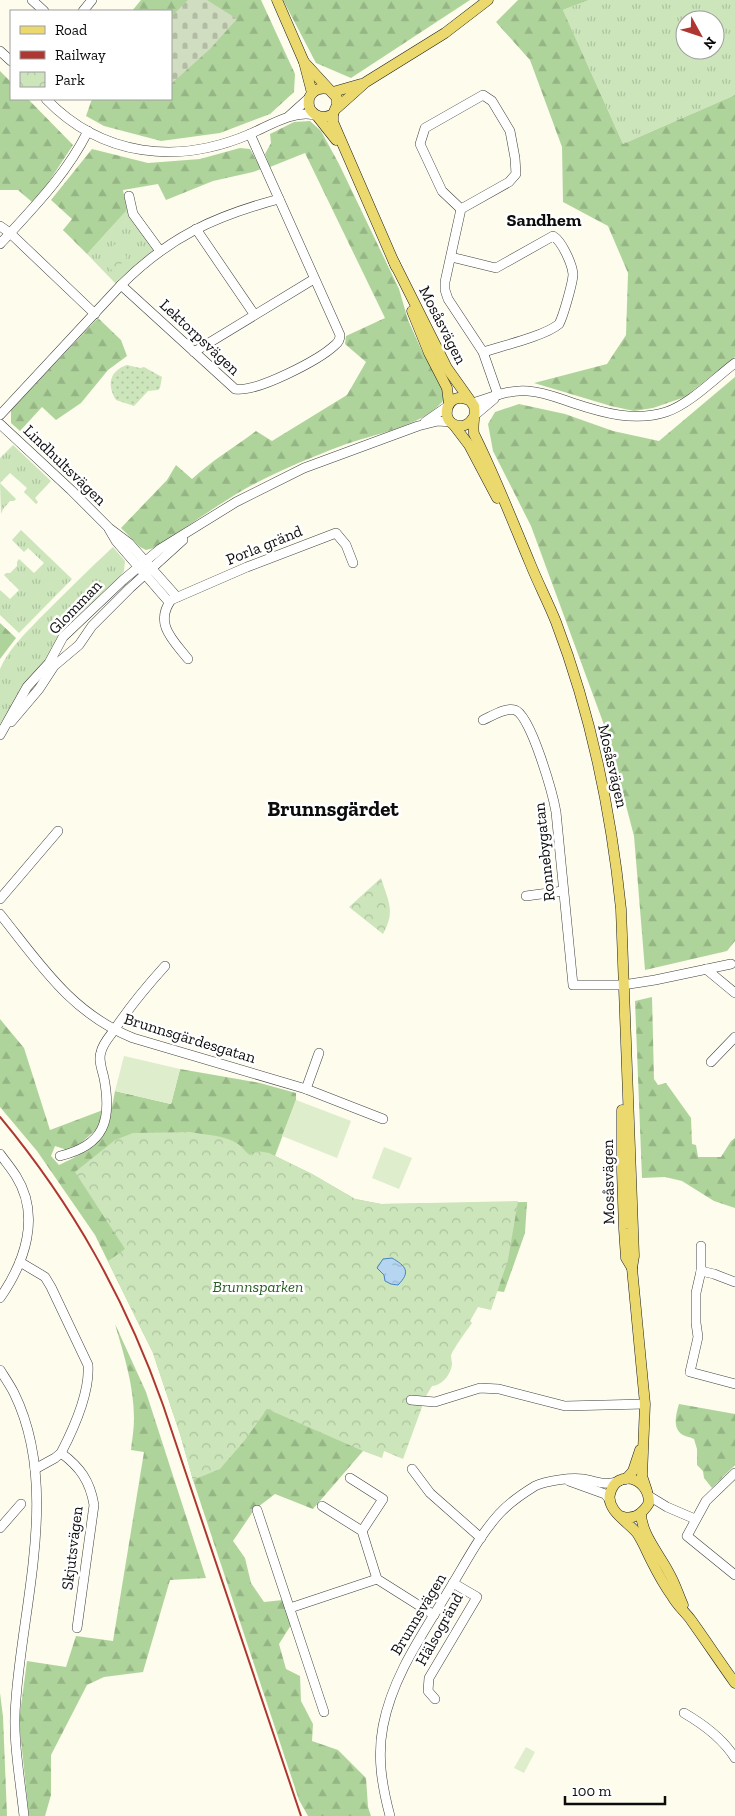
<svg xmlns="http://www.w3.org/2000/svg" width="735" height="1816" font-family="'Zilla Slab',serif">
<defs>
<pattern id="grass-tufts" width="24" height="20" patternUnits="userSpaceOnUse" patternTransform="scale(1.25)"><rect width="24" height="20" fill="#cce5ba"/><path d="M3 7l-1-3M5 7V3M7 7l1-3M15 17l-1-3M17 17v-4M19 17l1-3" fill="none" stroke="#aec39f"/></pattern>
<pattern id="forest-firs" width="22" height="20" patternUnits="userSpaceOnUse" patternTransform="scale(1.25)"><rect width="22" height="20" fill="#afd49b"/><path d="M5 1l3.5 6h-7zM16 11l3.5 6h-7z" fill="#95b584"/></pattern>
<pattern id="cemetery-stones" width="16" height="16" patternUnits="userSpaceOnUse" patternTransform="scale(1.25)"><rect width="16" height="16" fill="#d1ddc0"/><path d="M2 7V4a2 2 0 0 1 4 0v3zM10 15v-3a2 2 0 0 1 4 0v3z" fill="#b2bca4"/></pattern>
<pattern id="park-crowns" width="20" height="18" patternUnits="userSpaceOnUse" patternTransform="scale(1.25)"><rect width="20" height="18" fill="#cce5ba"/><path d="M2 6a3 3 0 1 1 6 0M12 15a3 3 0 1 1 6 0" fill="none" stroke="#aec39f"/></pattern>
<pattern id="garden-dots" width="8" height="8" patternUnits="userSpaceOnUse" patternTransform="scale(1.25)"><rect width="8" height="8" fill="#cce5ba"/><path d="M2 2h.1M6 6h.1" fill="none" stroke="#aec39f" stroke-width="1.8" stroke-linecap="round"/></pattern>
<pattern id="water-ripples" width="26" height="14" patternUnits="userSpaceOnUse" patternTransform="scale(1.25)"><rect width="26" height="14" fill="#b6d5f0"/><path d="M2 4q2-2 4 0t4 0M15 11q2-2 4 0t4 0" fill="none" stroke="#9bb6cd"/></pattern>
</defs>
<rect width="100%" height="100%" fill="#fdfced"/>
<g fill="url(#grass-tufts)" fill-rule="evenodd">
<path d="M589,0H735V95L623,144L563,10ZM685,20H715V50H685Z"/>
<path d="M127,210L156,248L116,284L87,254Z"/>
<path d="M13,445L51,481L35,498L38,502L36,504L24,492L27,488L10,473L0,483V458Z"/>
<path d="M0,483L16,499L14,501H10L3,509L1,514Z"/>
<path d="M21,530L72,579L19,633L0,615V590L10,599L19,590L4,575L6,573H10L17,566V562L19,559L34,573L44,563L28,548L24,552L12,540Z"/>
<path d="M113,547L125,561L124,571L115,584L80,616L61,630L50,657L27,682L0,724V669C8,650 24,635 38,620C63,595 87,571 113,547Z"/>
</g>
<g fill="url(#forest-firs)">
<path d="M141,0H261L295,74L294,92L270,114L220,133L161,141L104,126L86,116L92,99H171V11H132Z"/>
<path d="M283,0H470L351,78L316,63Z"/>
<path d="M518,0H589L563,10L623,144L735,95V357L685,397L653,408L634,411L611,406L534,383L607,364L626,335L628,273L608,226L563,202L562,147L530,60L496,22Z"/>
<path d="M0,71L11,82V99H28L73,145L46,186L32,202L18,190H0Z"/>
<path d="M310,121L321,131L339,164L399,289L408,320L422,351L442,386L446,397C426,427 372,434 341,446C304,460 263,477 230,498C204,514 180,532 154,548L146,550L140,547L121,528L167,480L176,465L192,479C211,461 235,447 256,431L272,441L347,395L366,362L345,344L346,336L385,318L305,153L270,167L265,154L271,143L270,134L294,122Z"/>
<path d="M240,148L250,149L261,169L253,172L213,181L166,200L158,184L123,190L127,210L87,254L63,230L72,219L51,200L92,149L148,163L200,159Z"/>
<path d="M98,318L121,340L127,356L108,370L81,403L56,420L42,407L20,431L11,423V410Z"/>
<path d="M735,377V941L727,951L645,970L634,836L607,733L531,526L493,451L488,424L495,412L519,404L565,414L613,431L659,441Z"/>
<path d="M0,623L16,638L0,659Z"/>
<path d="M652,997L654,1079L658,1085L666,1083L691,1118L692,1144L696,1145L698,1157H721L731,1141L735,1138V1208L714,1201L682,1181L665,1177L642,1178L635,1001Z"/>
<path d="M0,1019L24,1048L50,1130L103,1110L99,1127L81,1143L67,1150L55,1146L51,1156L59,1165C67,1161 76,1157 84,1152C105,1138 111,1114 115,1091L171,1104L180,1069L260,1083L296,1093V1100L275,1156L312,1174L355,1199L381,1204L527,1202L525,1233L504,1292L497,1291L385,1232L239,1447L267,1408L385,1387L363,1451L313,1509L275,1494L254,1510L233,1541L245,1558L251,1583L264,1602L283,1600L291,1625L279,1644L286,1669L300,1676L301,1701L313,1724L312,1741L338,1750L366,1778L368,1807L371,1816H308L299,1800L193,1480L180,1434L153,1353L95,1235L37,1151L0,1107Z"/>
<path d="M115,1324L146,1392L206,1578L170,1580L143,1672L104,1677L87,1685L51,1755V1795L45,1816H29L19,1721L27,1661L66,1667L76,1636L113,1641L144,1452L131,1450C132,1440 134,1429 134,1419C134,1386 124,1355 115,1324Z"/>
<path d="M679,1404L735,1414V1465L712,1488L704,1478L703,1471L697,1465V1449L694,1439C690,1437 687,1437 683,1435C672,1429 676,1414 679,1404Z"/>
<path d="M0,1693L3,1717L7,1816H0Z"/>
</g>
<path fill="url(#cemetery-stones)" d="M188,0H207L237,19L210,49L171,84V17Z"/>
<g fill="url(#park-crowns)">
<path d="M116,243L127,257L114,272L104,263V258L107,256L116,255L111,248Z"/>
<path d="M381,878C388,901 396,911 383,934L349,907Z"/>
<path d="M190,1132C205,1135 225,1135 238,1144C243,1147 245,1152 250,1155L257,1151L269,1153L312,1174L355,1199L381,1204L518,1201L508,1260L491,1310L478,1307L470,1321L472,1323C468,1329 452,1350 451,1356C451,1359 452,1361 452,1364C451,1374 443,1385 432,1386L426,1396L403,1459L384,1451L382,1458L363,1451L267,1409L245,1440L220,1469L193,1480L180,1434L153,1353L108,1261L125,1249L75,1172L115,1140L133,1133Z"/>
</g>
<path fill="url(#garden-dots)" d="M127,365L140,368L144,367L162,377L160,388L158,390L148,391L134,406L116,400C107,385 109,371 127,365Z"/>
<g fill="#deedcb">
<path d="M124,1056L180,1069L171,1104L115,1091Z"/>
<path d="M296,1100L351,1121L337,1158L282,1136Z"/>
<path d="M384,1147L412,1158L399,1189L372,1178Z"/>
<path d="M526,1747L535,1752L524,1773L514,1768Z"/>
</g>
<path fill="url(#water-ripples)" stroke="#4483c1" d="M392,1258C406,1266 411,1272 398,1285L391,1284L385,1281L384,1275L377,1268L383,1259Z"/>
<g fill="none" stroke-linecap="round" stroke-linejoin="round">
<g stroke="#3f3f3f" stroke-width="10">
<g id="minor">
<path d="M32,0L44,11"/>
<path d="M83,11L92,0"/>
<path d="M0,51L11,61"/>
<path d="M46,99C102,157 178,165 250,134C269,126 293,110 314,115"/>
<path d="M289,116L309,98"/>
<path d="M129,196L133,214L160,251"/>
<path d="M461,209L509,182L516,174L515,158L510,131L492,101L483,95L425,128L420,144L442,191L461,209L445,282V290L448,299L483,352L498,395"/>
<path d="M0,226L10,233L95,314"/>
<path d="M196,229L254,314"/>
<path d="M0,244C33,208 66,175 88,131"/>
<path d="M451,257L496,268L553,236C562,241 572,264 573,274C573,282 563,317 559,324C545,336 502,346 483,352"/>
<path d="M121,285L235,389C256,393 319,360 335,345C339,342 340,339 340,335L250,134"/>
<path d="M194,352L314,279"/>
<path d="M473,403C490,398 509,389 528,391C544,392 558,398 573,403C603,413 635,422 666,412C690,404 715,378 735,363"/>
<path d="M0,415L121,285C169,237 215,216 279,199"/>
<path d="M475,415L494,399"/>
<path d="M425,422L448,406"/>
<path d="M0,424L71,490L109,528L129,543L177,597"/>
<path d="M109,529L116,541L169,602"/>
<path d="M188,659C173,640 154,624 171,600L247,567L336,533L346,545L353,563"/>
<path d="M483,720C492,716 506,707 515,710C531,715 553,795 556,812L573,985H623L655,980L731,964"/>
<path d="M11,722L39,689L54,666L79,645L92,626L130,588L183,540"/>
<path d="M0,735L27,687L49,663L63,637L123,580L160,549L236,502L304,468L418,426L438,421L451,422"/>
<path d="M526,896L563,891"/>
<path d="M0,899L58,831"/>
<path d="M0,914C40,964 71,1013 133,1038L306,1089L383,1119"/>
<path d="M706,969L735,993"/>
<path d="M711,1062L735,1037"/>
<path d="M306,1089L319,1053"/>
<path d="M0,1154C5,1161 11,1168 16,1176C41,1216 25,1262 0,1298"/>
<path d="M60,1156C105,1145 112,1120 104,1078C102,1069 98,1060 101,1052C103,1043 110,1036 115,1029C130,1006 147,986 165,966"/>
<path d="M701,1246V1271L696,1293V1323L698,1337L690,1372L735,1384"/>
<path d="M20,1262L45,1277L51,1287L88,1365C90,1393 74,1428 61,1453L55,1458L35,1469"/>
<path d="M701,1271L714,1274L735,1282"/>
<path d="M0,1370C5,1378 10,1385 14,1393C60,1486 23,1602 16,1699C12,1738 20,1777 24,1816"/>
<path d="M411,1400L435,1402L480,1388L499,1389L565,1406L645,1404"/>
<path d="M61,1453C80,1467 90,1481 94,1505L77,1628"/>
<path d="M412,1469L430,1493L481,1538"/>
<path d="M735,1473L706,1501L687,1536L735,1575"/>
<path d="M350,1478L383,1499L362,1531"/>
<path d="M569,1481L605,1494L610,1500"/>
<path d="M649,1496L667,1507L695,1519"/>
<path d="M322,1506L362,1531L377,1579L434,1615"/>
<path d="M257,1510L324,1712"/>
<path d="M0,1528L21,1504"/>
<path d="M290,1608L377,1579"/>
<path d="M435,1699L428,1691L429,1678L477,1597L453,1583"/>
<path d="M684,1713C703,1724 723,1739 735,1758"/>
<path d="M390,1816C382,1786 377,1757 383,1726C393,1675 423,1634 449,1590C465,1564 479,1536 499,1514C509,1503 522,1494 535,1486C546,1481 571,1477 583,1479C602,1482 600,1486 620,1481"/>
</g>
</g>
<g stroke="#1d1d1d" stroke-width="11">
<g id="major">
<path d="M277,0L304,62L312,93"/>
<path d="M304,62L337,98V105L333,114C324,119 316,118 310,109C305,96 315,86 328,89"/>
<path d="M333,92L361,84"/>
<path d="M337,108L366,82L445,33L488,0"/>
<path d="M333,114V122L396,267"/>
<path d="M317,116L336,140"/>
<path d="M394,262L447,368L474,406C476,415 472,424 474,434C495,476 512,520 530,563C538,583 548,602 556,622C591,714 611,811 621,909L634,1256L632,1268L645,1404L642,1476L647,1491"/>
<path d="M412,311L429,353L447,388L449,404"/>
<path d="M469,400C445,389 438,425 460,426C466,426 470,423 473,418"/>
<path d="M453,424L469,445L497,498"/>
<path d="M622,1110V1171L624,1229L626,1258L632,1268"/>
<path d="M626,1479L633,1471L640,1450"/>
<path d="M641,1513C641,1534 660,1555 669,1573C675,1583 678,1594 683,1605"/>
<path d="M621,1516C633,1521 643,1513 649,1503C649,1477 616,1468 610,1494C606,1510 628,1522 637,1533C643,1542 646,1550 651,1560C657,1572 664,1585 672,1596C677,1605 685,1612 691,1620C706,1641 720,1662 735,1683"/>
</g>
</g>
<use href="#minor" stroke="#fff" stroke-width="9"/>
<use href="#major" stroke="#ecd96e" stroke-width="10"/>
<path stroke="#af3731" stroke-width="2" d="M0,1117C73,1205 125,1298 163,1405L301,1816"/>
</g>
<g text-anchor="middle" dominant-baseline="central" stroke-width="5" stroke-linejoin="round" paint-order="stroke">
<g font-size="16" fill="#0c0c0c" stroke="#fff">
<text transform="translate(443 325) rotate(63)">Mosåsvägen</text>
<text transform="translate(200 337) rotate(43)">Lektorpsvägen</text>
<text transform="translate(65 465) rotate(44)">Lindhultsvägen</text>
<text transform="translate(264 545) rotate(-22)">Porla gränd</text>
<text transform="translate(75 607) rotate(-46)">Glomman</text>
<text transform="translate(613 766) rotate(77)">Mosåsvägen</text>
<text transform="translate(544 852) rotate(-96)">Ronnebygatan</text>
<text transform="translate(190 1038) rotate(17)">Brunnsgärdesgatan</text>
<text transform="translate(608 1182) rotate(-91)">Mosåsvägen</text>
<text transform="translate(72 1548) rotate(-83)">Skjutsvägen</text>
<text transform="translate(418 1614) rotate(-59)">Brunnsvägen</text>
<text transform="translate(439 1629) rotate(-61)">Hälsogränd</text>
</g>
<g font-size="16" font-style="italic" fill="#295e23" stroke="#fff">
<text x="258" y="1286">Brunnsparken</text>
</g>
<g font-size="18" font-weight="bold" fill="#0c0c0c" stroke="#fff">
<text x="544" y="220">Sandhem</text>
</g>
<g font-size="21" font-weight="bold" fill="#0c0c0c" stroke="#fff">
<text x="333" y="808">Brunnsgärdet</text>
</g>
</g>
<rect x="10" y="10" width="162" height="90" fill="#ffffff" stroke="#9e9e9e"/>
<rect x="20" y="26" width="25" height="8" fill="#ecd96e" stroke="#9e9e9e"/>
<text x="55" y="35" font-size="15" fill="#0c0c0c">Road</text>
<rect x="20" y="51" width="25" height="8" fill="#af3731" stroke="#9e9e9e"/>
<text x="55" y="60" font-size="15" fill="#0c0c0c">Railway</text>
<rect x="20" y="72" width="25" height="15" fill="url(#park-crowns)" stroke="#9e9e9e"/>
<text x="55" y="85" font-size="15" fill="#0c0c0c">Park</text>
<g transform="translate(700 35) rotate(130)"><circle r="24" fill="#ffffff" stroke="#9e9e9e"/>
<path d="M0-4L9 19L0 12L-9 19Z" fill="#af3731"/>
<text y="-8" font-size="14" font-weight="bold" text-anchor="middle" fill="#0c0c0c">N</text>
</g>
<path d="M565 1796v8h100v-8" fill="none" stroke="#0c0c0c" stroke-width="2.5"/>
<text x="572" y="1796" font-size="15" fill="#0c0c0c" stroke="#ffffff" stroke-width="4" paint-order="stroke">100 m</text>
</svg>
